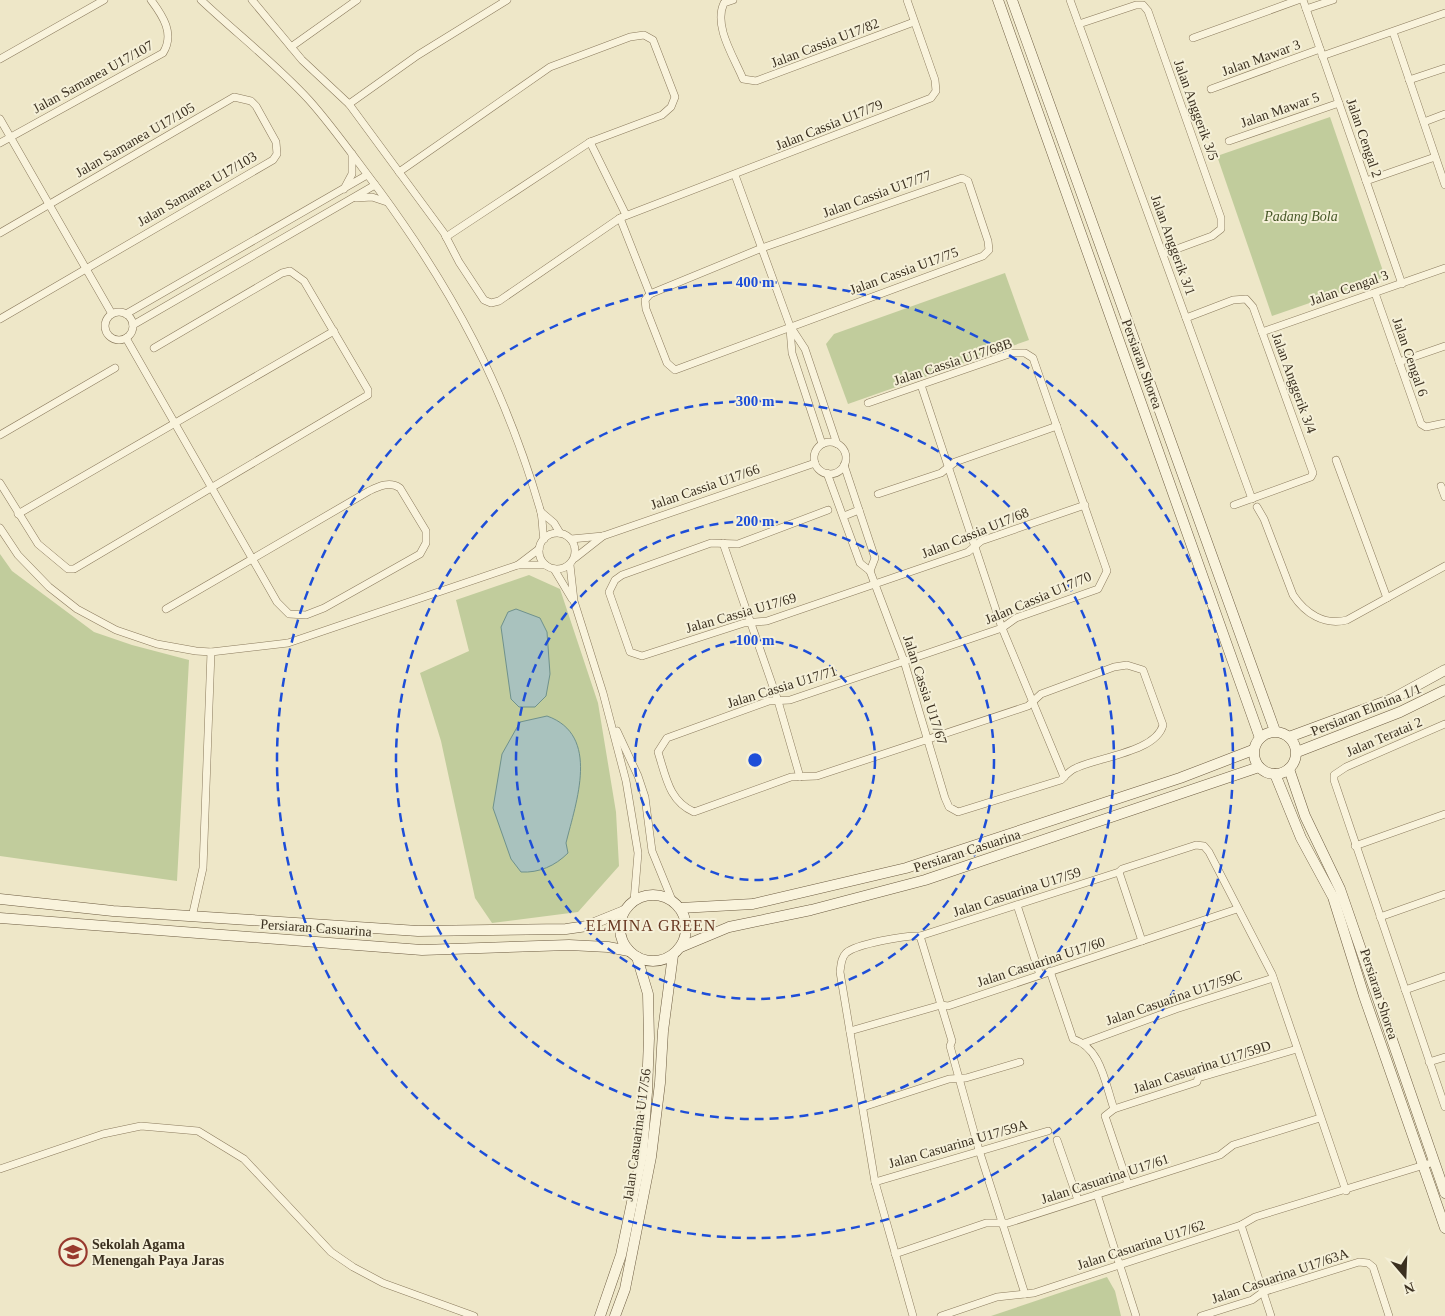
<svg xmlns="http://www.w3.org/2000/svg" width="1445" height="1316" font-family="Georgia,serif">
<rect width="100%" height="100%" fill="#eee7c8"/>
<g fill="#c1cc9c">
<path d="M1330,117L1385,277L1272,316L1217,156Z"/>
<path d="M1005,273L1029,340L848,404L826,344L834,334Z"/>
<path d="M0,554L12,571L94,632L132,645L189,660L177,881L0,856Z"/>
<path d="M529,575L560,589L598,703L616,812L619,866L578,912L492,923L475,898L441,741L420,673L469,651L456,600Z"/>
<path d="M1107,1277L1115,1291L1121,1316H991Z"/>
</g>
<g fill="#a9c2be" stroke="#6f918c">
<path d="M516,609L540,618L547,632L550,674L546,696L535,707H519L511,699L501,627L508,612Z"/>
<path d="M547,716C601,735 576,802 566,843L568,853C555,866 539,873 521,872L511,859L493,808L502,754L520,722Z"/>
</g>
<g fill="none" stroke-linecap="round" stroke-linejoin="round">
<g stroke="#8a7a5d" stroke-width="8">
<g id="street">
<path d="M201,0C236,33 276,64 309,100C334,128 356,160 379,190C454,292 504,386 540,509C543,518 542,529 544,539"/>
<path d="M252,0L302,60L349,104L444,233L459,262L484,300L491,303L499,301L620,218L931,98L936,91L935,80L907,0"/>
<path d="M733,0L724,3C713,26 734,57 743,79L756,81L914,22"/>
<path d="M1070,0L1252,499"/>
<path d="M1303,0L1402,284"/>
<path d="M1306,9L1333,0"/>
<path d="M1079,24L1136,5H1143L1148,11L1221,218V229L1212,236L1163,254"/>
<path d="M1393,32L1445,185"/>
<path d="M1193,38L1298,0"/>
<path d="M291,47L357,0"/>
<path d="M1322,56L1445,13"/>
<path d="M0,59L104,0"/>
<path d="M1409,80L1445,68"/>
<path d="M1211,89L1320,49"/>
<path d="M349,104L418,55L507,0"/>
<path d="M0,119L112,314"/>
<path d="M1424,122L1445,114"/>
<path d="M1229,141L1339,103"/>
<path d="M0,143L163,53C175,34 163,16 151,0"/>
<path d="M399,172L550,67L630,37L644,35L653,40L675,97L671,107L662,115L590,142"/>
<path d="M735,175L790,326L805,349L837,444"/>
<path d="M962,178L968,181L988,241L989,250L983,256L675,370L667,363L646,309L645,300L650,294L762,248Z"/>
<path d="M1366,181L1435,157"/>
<path d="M344,189L352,174V154"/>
<path d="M356,198L372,197L387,202"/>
<path d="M620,218L650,294"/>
<path d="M0,233L234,97L251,101L256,106L276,142L277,154L273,160L0,319"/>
<path d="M446,237L590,142L626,215"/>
<path d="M1375,293L1421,424L1426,427L1445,423"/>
<circle cx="119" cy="326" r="14"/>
<path d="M126,314L367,175"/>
<path d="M1186,318L1233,300L1246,299L1253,307L1313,473L1311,477L1234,505"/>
<path d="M133,325L375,185"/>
<path d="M790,329L792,353L822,444"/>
<path d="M1262,332L1445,268"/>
<path d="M126,338L277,602L289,614L306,615L324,608L420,554L426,543V531L400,488C390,481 379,486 369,491L166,609"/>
<path d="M1399,362L1445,346"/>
<path d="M921,385L1002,628L1064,777"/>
<path d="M0,435L115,368"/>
<circle cx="830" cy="458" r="16"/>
<path d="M1336,460L1387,598"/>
<path d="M844,465L875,558L870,571"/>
<path d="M827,473L860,563L870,571L904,661L945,798L949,807L958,812L1061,780C1065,776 1070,770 1076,768C1099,757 1156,752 1163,725L1143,670L1127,665L1114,667L1041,694L1028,706L817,776L791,777L694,812C669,801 666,777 658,752L667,738L769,701L790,700L1002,628L1016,618L1098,589L1107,571L1033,358L1025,353H1012L868,403"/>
<path d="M0,483L38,544L68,569H74L368,395V390L304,281L290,271L282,273L154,348"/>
<path d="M1441,486L1445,497"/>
<path d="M878,494L941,473L955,462L1057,426"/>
<path d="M1257,507L1264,519L1293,595C1305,613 1324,626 1347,620L1445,566"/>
<path d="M828,510L738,544L711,543L622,575L615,580L609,592L630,652L642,656L744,623L767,621L968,552L981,541L1085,505"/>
<path d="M541,512L554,523L560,533"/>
<path d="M18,514L334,331"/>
<path d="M844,516L859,510"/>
<path d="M0,528L18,555L49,587L77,609L116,630L157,644L196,651L211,652L288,643L518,565L539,549"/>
<circle cx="557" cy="551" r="18"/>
<path d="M571,539L603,536L815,463"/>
<path d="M723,543L778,701L800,777"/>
<path d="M575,558L603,536"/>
<path d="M518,565H545"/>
<path d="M570,565L574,601L603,693L626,781L638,853L634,901"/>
<path d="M554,569L572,599"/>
<path d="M1445,724L1346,767L1334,775V780L1445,1107"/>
<path d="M617,731L638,776L645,797L652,851L672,900"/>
<path d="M1355,846L1445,814"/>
<path d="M1119,872L1142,941"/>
<path d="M1017,905L1040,975"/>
<path d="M192,917L203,868L211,652"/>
<path d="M1380,917L1445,894"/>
<path d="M920,936L952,1041L950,1046L979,1150L1025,1294"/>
<path d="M1050,971L1073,1039C1101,1048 1105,1083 1114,1109L1105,1116L1128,1184"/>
<path d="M1405,990L1445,976"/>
<path d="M850,1031L941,1005L948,1006L1237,909"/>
<path d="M1084,1043L1176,1009L1273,978"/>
<path d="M1429,1062L1445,1057"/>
<path d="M863,1107L949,1079L966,1078L1020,1062"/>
<path d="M1114,1109L1197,1082L1198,1078L1297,1049"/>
<path d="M1057,1140L1078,1200"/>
<path d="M0,1169L103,1134L141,1126L198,1131L244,1159L331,1252L353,1267L383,1283L474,1316"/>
<path d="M875,1182L1048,1131"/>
<path d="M1097,1194L1136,1316"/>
<path d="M1241,1225L1271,1316"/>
<path d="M895,1254L986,1223H1008L1220,1155L1233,1145L1320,1118"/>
<path d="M913,1316L875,1182L840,972C841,965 841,958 846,953C856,944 906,935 920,936L1119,872L1122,869L1196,845L1204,846L1209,852L1272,974L1346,1191"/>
<path d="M941,1316L997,1297L1034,1293L1241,1225L1255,1217L1434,1162"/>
<path d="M1201,1316L1252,1300L1263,1292L1359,1262L1368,1263L1373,1267L1389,1316"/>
</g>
</g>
<g stroke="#6c5b40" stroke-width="11">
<g id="secondary">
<path d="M998,0L1260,738"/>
<path d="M1012,0L1275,731"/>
<circle cx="1275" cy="753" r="21"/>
<path d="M1289,737L1392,699L1445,670"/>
<path d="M1297,752L1400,712L1445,690"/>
<path d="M1289,769L1305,816L1340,889L1445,1193"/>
<path d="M1275,774L1301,838L1333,897L1364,996L1445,1228"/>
<circle cx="653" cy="928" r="33"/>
<path d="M0,899L113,911L418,931L566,929L587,926L624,911"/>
<path d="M680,908L753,904L906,868L1180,778L1253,750"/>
<path d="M0,918L422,950L569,945L608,947L629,951"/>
<path d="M681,947L729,927L811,910L925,880L1259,767"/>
<path d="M600,1316L621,1255L642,1154L647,1092L649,1038L648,994L637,957"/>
<path d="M615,1316L625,1289L651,1157L660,1083L663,1031L673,955"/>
</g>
</g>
<use href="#street" stroke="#f9f3dc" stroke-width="7"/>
<use href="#secondary" stroke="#f9f3dc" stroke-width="10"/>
</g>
<g fill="none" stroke="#1d4ed8" stroke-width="2.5" stroke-dasharray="9 6">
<circle cx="755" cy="760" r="120"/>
<circle cx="755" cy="760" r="239"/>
<circle cx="755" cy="760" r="359"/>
<circle cx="755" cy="760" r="478"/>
</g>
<defs>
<g id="school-ring" transform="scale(1.4375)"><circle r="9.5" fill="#f5f0d8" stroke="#98392e" stroke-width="1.5"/><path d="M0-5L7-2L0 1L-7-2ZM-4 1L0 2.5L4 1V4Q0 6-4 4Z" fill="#98392e"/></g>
</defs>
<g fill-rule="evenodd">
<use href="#school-ring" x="73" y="1252"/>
</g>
<g text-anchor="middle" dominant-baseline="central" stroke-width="4" stroke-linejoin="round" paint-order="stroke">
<g font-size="14" fill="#3b3020" stroke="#f5f0d8">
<text transform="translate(825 43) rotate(-21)">Jalan Cassia U17/82</text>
<text transform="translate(1261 58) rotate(-20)">Jalan Mawar 3</text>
<text transform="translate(93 77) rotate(-29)">Jalan Samanea U17/107</text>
<text transform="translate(1196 110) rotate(70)">Jalan Anggerik 3/5</text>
<text transform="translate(1280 110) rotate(-19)">Jalan Mawar 5</text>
<text transform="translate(829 125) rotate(-22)">Jalan Cassia U17/79</text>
<text transform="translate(1364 138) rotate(71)">Jalan Cengal 2</text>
<text transform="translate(135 140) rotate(-30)">Jalan Samanea U17/105</text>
<text transform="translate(197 189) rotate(-30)">Jalan Samanea U17/103</text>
<text transform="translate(877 194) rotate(-20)">Jalan Cassia U17/77</text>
<text transform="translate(1173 245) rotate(70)">Jalan Anggerik 3/1</text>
<text transform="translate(904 271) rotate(-20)">Jalan Cassia U17/75</text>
<text transform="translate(1349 288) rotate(-19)">Jalan Cengal 3</text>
<text transform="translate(1410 357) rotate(71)">Jalan Cengal 6</text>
<text transform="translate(953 362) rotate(-18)">Jalan Cassia U17/68B</text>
<text transform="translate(1142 364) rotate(70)">Persiaran Shorea</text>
<text transform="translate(1294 383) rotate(70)">Jalan Anggerik 3/4</text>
<text transform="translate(705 487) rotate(-19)">Jalan Cassia U17/66</text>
<text transform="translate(975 533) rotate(-22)">Jalan Cassia U17/68</text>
<text transform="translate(1038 598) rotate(-23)">Jalan Cassia U17/70</text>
<text transform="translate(741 613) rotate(-16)">Jalan Cassia U17/69</text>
<text transform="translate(782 687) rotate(-17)">Jalan Cassia U17/71</text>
<text transform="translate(925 690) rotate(72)">Jalan Cassia U17/67</text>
<text transform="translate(1366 710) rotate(-22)">Persiaran Elmina 1/1</text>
<text transform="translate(1384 737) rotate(-23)">Jalan Teratai 2</text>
<text transform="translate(967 851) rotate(-18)">Persiaran Casuarina</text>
<text transform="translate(1017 892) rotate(-18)">Jalan Casuarina U17/59</text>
<text transform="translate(316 928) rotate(4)">Persiaran Casuarina</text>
<text transform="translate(1041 962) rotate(-18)">Jalan Casuarina U17/60</text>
<text transform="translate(1379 994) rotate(72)">Persiaran Shorea</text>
<text transform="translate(1174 998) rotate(-19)">Jalan Casuarina U17/59C</text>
<text transform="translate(1202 1067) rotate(-18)">Jalan Casuarina U17/59D</text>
<text transform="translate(637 1135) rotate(-82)">Jalan Casuarina U17/56</text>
<text transform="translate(958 1144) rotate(-16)">Jalan Casuarina U17/59A</text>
<text transform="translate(1105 1179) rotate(-18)">Jalan Casuarina U17/61</text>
<text transform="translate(1141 1245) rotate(-18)">Jalan Casuarina U17/62</text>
<text transform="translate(1280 1276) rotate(-19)">Jalan Casuarina U17/63A</text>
</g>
<g font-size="14" font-style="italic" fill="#465727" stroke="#f5f0d8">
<text x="1301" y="216">Padang Bola</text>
</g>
<g font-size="14" font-weight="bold" fill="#3b3020" stroke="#f5f0d8" text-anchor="start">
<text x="92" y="1244">Sekolah Agama<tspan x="92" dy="16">Menengah Paya Jaras</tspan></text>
</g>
<g font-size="16" letter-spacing="1" fill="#673721" stroke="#f5f0d8">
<text x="651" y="925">ELMINA GREEN</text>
</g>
</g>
<circle cx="755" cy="760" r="8" fill="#1d4ed8" stroke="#f5f0d8" stroke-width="2.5"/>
<g font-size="15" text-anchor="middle" font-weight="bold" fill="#1d4ed8" stroke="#f5f0d8" stroke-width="4" stroke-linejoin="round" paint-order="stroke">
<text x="755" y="287">400 m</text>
<text x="755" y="406">300 m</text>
<text x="755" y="526">200 m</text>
<text x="755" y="645">100 m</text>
</g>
<g transform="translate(1405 1276) rotate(161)" stroke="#f5f0d8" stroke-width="4" paint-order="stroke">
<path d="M0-4L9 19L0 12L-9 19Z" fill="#3b3020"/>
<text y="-8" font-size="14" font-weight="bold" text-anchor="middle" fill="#3b3020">N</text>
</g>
</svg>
